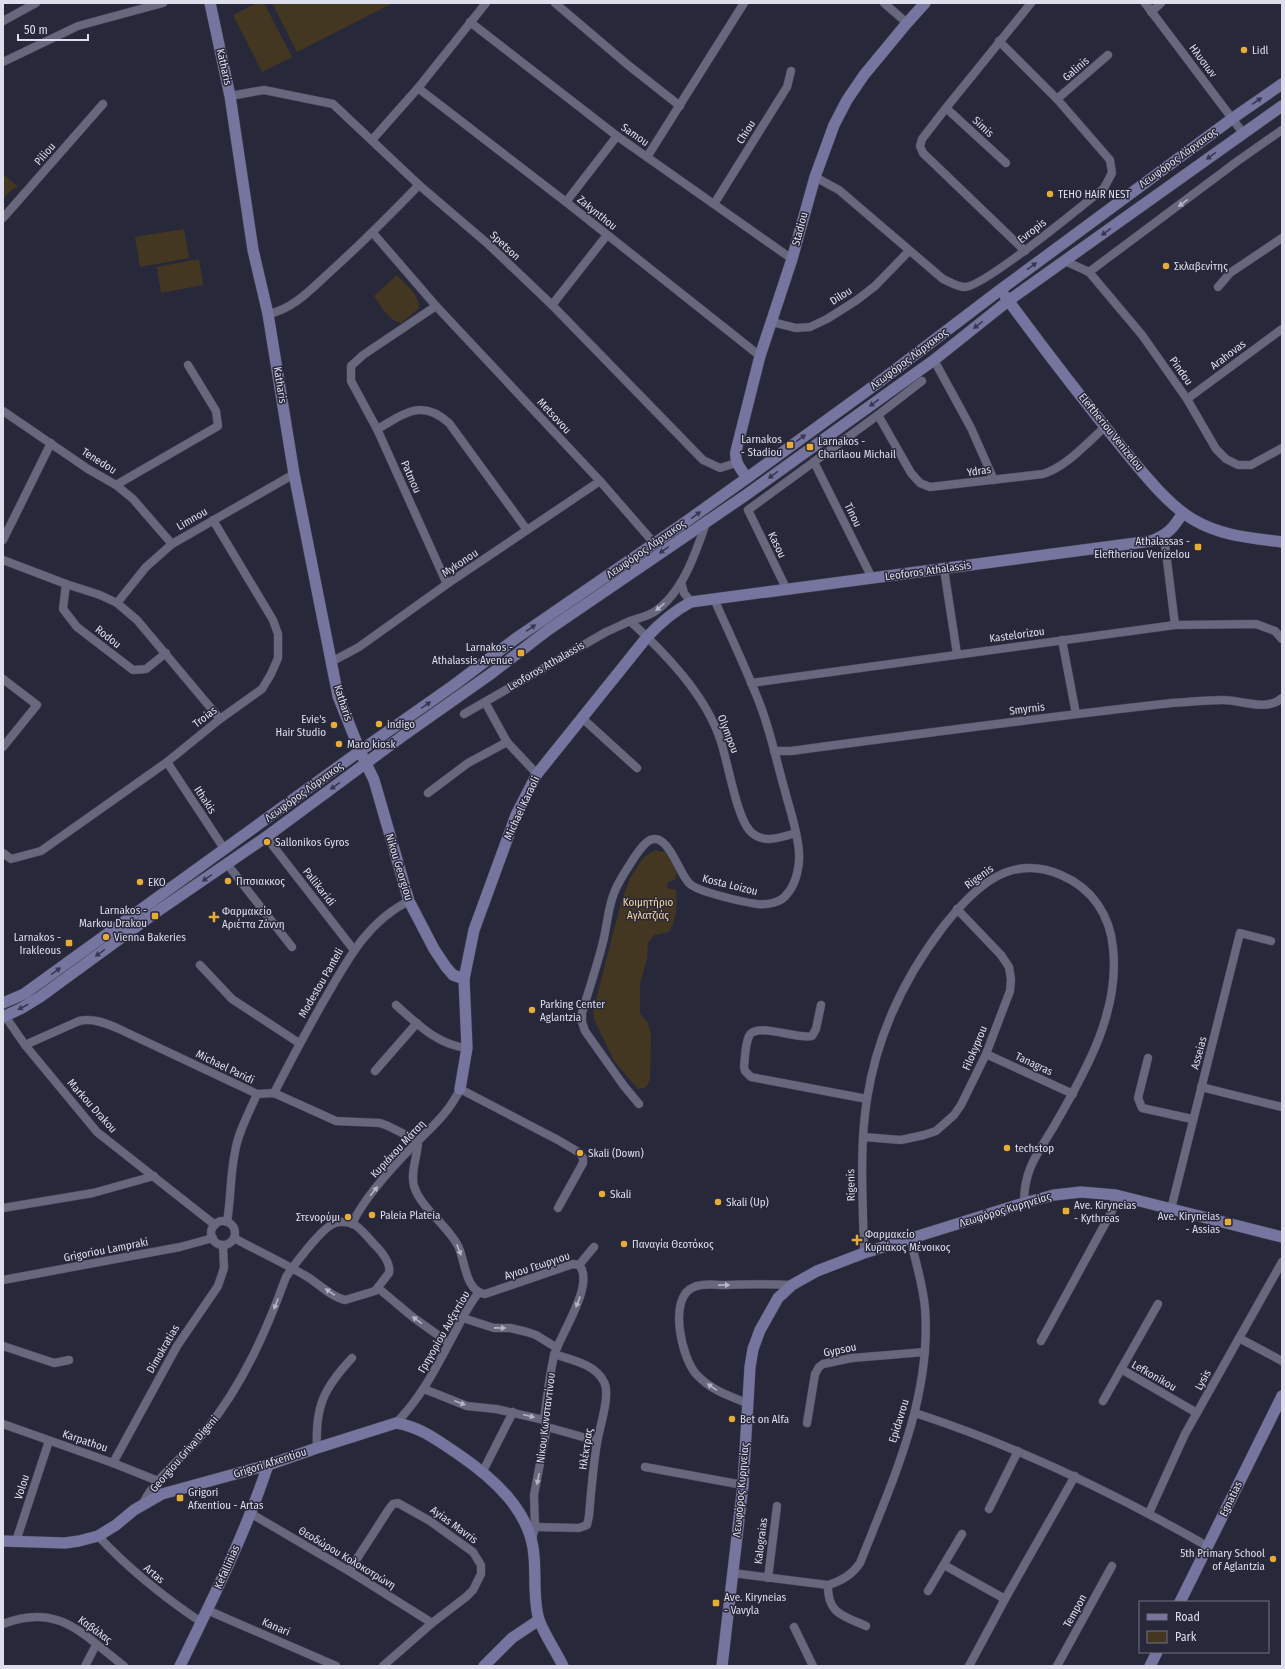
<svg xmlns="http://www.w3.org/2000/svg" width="1285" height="1669" font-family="'Fira Sans Condensed',sans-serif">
<rect width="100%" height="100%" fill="#28283b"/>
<g fill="#433722">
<path d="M257,3H264L292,57L262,72L233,15Z"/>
<path d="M272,3H393L297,52Z"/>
<path d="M3,174L18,187L11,190L3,199Z"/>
<path d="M184,229L189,258L140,267L135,237Z"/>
<path d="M199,259L203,285L161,293L157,267Z"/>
<path d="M397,275C405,284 420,295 419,308L401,323C388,320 381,306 374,296Z"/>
<path d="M656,850L661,852L667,851L677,873L675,880L668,882L667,888L676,890C677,905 677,918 669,932L654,935L648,943L647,958L640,984V1014L647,1021L651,1033L650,1081L645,1088L638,1089L614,1061L594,1019L593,1011L621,903L630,878L644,857Z"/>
</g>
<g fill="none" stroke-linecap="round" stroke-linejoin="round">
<g stroke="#464657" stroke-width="9">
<g id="street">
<path d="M555,3L628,65L680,106"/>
<path d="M884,3L907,23"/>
<path d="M1145,3L1243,133"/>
<path d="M1151,12L1161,3"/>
<path d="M3,21L36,3"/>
<path d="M470,22L617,136L792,259"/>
<path d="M3,62L78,26L163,3"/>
<path d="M418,88L566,202L760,356"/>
<path d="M230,96L264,90L333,104L419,185L488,244L552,305L703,460L720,468L736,463"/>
<path d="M1057,99L1108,55"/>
<path d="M946,108L1006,163"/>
<path d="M372,140L418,88L486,3"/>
<path d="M647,157L744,3"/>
<path d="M815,177L839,190L943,279C950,282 957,287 965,287C984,287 1083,205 1104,188L1112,173L1110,160L1057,99L999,41"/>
<path d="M566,202L617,136"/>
<path d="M714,204L787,87L791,71"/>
<path d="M3,218L103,104"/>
<path d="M373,233L436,306L363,355L351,366V381L377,429L447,584"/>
<path d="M1025,251L923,153L920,146L922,139L946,108L1031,3"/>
<path d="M1065,261L1089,272L1142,335L1187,399L1216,449L1226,459L1238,465H1251L1282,448"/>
<path d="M1089,272L1239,160L1282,130"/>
<path d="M1218,287L1230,273L1282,238"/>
<path d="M552,305L607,235"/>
<path d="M436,306L600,481L654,543"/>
<path d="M268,314C294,309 312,288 331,271C362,243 390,215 419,185"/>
<path d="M772,322L796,328L810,327L827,319L857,300L875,286L909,251"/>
<path d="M934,360L971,428L994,480"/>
<path d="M1187,399L1282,329"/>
<path d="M3,411L88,469L116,485L133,499L172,544"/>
<path d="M878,415L911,473L920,483L930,487L1043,474C1066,467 1087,443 1105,427"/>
<path d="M377,429C405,414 421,398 449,423L527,530"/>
<path d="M814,462L872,578"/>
<path d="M116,485L218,426L216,411L188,365"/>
<path d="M1164,536L1175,625"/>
<path d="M3,540L51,443"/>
<path d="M3,560L66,584L100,595L117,603L137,620L220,719"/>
<path d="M944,569L957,654"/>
<path d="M681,582L684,593L691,602"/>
<path d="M66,584L63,609L77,627L133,670L146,669L166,653"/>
<path d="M787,590L748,510L878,415L922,381"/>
<path d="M117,603L146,567L172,544L294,474"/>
<path d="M630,621C664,652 705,694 720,739C728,761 736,816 750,831C763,845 781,837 796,833"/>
<path d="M1062,640L1076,714"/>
<path d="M331,662L359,647L447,584L600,481"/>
<path d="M3,679L37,705L3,747"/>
<path d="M751,683L1175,625L1256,624L1275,631L1282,639"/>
<path d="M485,702L507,742L537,774"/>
<path d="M464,714L606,632C613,629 621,625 628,622C637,618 646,617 654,612C683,593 696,552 707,520"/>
<path d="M582,718L637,768"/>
<path d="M774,751H791C918,734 1045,717 1172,703C1189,702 1206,700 1223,700C1241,700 1267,712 1282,698"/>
<path d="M167,762L225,850"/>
<path d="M428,793L468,763L507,742"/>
<path d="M266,837L354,950"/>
<path d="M3,853L11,859L41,851L167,762L220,719L262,689L271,674L278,658V634L273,620L213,520"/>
<path d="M227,864L292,947"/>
<path d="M200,965L232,999L299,1043"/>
<path d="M396,1005C417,1024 438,1045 467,1048"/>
<path d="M821,1005L816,1029L812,1036C797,1040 756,1021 749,1036C745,1045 745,1058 744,1067L745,1071L751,1077L867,1099"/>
<path d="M5,1016L25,1045L97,1132L215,1225"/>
<path d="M25,1045L79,1021C93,1018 105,1023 117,1028L257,1094L274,1093L336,1121L380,1123L388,1126L418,1141"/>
<path d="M986,1054L1073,1094"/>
<path d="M1148,1058L1138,1098L1142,1108L1192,1119"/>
<path d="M375,1071L417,1023"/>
<path d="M1201,1087L1282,1107"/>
<path d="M274,1093C290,1062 306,1032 323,1002C346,963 366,922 409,901"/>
<path d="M639,1104L624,1086L585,1031L582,1022V1013C589,989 597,966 603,942C607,926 608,908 614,893C619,880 627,869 634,858C638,852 643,844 650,840C669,832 679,875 690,884C699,892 743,902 757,904C767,905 781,903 787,894C796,884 800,866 799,853C798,832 790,811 785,791C777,763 771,734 761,707C747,670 730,635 714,599"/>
<path d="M863,1137L901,1140L924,1135L936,1131L954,1115L961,1105L986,1054L1010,991L1011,979L1009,967L1001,955L957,909"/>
<path d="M418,1141C418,1156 410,1171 414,1186C421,1209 450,1227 459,1248C465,1262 466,1292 485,1294L573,1264L579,1265"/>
<path d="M3,1208L93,1193L154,1176"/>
<path d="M1171,1209L1240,933L1271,941"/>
<circle cx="223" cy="1233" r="12"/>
<path d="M227,1222C231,1199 230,1175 235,1152C238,1132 249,1113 257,1094"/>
<path d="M352,1224C365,1196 396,1163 417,1142C434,1125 450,1111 460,1089L558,1140L580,1153L583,1158V1163L558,1208"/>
<path d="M864,1253C863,1202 859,1150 867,1099C877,1035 904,978 943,927C973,889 1009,852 1061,875C1092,888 1110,915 1113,948C1120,1010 1087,1069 1057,1121C1040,1151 1024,1166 1024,1203"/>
<path d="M579,1265L594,1247"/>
<path d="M3,1280L180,1247L213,1238"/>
<path d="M378,1288L414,1318L449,1343"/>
<path d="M463,1318L494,1328H510L527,1332L536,1335L557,1348"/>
<path d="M1239,1338L1282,1361"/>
<path d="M1041,1341L1112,1211L1116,1195"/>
<path d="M3,1346L54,1363L69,1360"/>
<path d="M1121,1369L1197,1413"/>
<path d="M424,1389L467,1406L496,1409L544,1420"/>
<path d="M1103,1401L1158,1304"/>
<path d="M747,1403C729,1396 711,1390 697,1375C682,1360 667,1297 694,1287C703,1283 714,1285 724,1285C747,1284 769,1284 792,1285"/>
<path d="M915,1413C1017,1446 1114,1493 1207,1546"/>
<path d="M396,1423C422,1397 438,1364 455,1332C462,1319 469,1304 479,1292"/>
<path d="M807,1423L815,1374L819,1367L823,1364L852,1358L925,1352"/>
<path d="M3,1424L113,1463L158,1481"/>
<path d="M547,1427L597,1441"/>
<path d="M317,1448C315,1406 324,1388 352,1358"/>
<path d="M113,1463L177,1346L218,1286L224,1268L223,1245"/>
<path d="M645,1467L743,1485"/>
<path d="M483,1471L513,1412"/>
<path d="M143,1503C158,1474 187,1455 206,1430C243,1384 266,1332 286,1277C294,1265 321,1229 333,1224C338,1221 346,1222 351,1223C360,1226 368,1238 374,1244C381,1251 391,1263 389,1273L375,1291L345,1300C331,1297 318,1283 306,1276C282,1262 258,1251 234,1238"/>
<path d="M989,1509L1018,1451"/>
<path d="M250,1513L349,1571L432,1623"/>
<path d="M1149,1513L1185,1434L1282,1262"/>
<path d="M535,1527L579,1528L587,1525L589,1516C591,1492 593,1467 597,1443C599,1429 611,1395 604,1382C595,1364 572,1360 554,1354"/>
<path d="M98,1536C130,1570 162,1596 201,1622"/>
<path d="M532,1540L535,1527L534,1495L546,1432L547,1427L544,1420C547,1399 549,1377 554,1356C559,1336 596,1284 579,1265"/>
<path d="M16,1541L49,1441"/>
<path d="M944,1565L1005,1599"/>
<path d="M349,1571L389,1509L393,1504L398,1503L430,1521L473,1552L481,1565V1574L473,1590L466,1597L432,1623L383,1666"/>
<path d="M733,1573L828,1585C842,1581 852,1575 860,1563C892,1482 932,1397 925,1308C923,1285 916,1262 910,1239"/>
<path d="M768,1578L777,1506"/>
<path d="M828,1585C827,1614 844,1616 866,1626"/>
<path d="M928,1591L962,1534"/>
<path d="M207,1610L336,1666"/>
<path d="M3,1624C59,1602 83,1635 124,1666"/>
<path d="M794,1627L813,1666"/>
<path d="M85,1666L96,1645"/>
<path d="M969,1666L1005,1599L1075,1476"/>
<path d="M1057,1666L1112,1566"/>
</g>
</g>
<g stroke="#464657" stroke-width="12">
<g id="secondary">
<path d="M210,3L230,96L253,250L268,314L294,474L338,696L360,751L374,780L409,901L434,949L446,967L453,975L464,979"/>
<path d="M1005,296C1043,348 1083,400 1124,450C1142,472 1169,506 1194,520C1221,536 1252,538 1282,542"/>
<path d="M747,478C741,469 734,462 736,451L760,356L792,259L815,177L834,125L847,100L864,75L907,23L925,3"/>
<path d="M3,1003L24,994L360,751L454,685L515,639L684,523L747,478L875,385L1000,290L1233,118L1282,84"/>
<path d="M3,1017L22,1008L40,997L155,913L266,837L404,735L492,673L548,630L746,495L934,360L1008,301L1282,106"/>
<path d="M460,1089L467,1048L464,979L474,930L516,815L537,774L647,637C660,623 674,611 691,602L1151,541C1169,534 1173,528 1183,513"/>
<path d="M3,1541L65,1543L79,1541L98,1536L116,1525L134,1510L162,1494L268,1465L317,1448L396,1423C421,1427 438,1441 458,1454C493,1478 531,1511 534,1556C536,1577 533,1600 539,1620C545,1636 556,1651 563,1666"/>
<path d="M1180,1602L1282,1396"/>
<path d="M180,1666C212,1600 245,1535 268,1465"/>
<path d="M484,1666L512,1638L539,1620"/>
<path d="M722,1666L743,1485L750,1367L753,1349L760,1330L778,1298L792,1285L817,1271L864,1253L1024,1203L1054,1195L1081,1192L1116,1195L1282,1237"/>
<path d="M1150,1666L1157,1652"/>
</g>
</g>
<use href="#street" stroke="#67677d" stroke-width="8"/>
<use href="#secondary" stroke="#76759f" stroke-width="11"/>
</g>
<defs><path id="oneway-solid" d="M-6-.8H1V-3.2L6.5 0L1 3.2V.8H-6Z"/></defs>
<g fill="#38374f">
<use href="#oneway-solid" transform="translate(1257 101) rotate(-34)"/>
<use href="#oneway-solid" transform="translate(1211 156) rotate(144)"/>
<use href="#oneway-solid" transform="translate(1106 232) rotate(144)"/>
<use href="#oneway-solid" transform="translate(1032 266) rotate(-36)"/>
<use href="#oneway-solid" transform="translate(978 325) rotate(142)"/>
<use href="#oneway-solid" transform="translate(874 403) rotate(144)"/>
<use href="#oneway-solid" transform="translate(801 438) rotate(-36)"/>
<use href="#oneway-solid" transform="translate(773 475) rotate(144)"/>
<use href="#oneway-solid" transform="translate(696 515) rotate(-36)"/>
<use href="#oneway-solid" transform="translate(664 550) rotate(145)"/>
<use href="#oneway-solid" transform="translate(531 628) rotate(-34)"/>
<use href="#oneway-solid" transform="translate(426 705) rotate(-35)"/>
<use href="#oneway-solid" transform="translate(335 786) rotate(144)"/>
<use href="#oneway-solid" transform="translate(207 878) rotate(146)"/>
<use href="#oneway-solid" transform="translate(100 953) rotate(144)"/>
<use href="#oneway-solid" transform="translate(56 971) rotate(-36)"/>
<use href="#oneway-solid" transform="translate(23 1007) rotate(152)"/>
</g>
<g fill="#b4b5c5">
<use href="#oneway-solid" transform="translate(1183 203) rotate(143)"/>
<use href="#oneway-solid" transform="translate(660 607) rotate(140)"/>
<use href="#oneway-solid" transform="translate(374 1191) rotate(-51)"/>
<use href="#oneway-solid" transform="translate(459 1250) rotate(69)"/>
<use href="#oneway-solid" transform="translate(724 1285) rotate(-1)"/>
<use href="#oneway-solid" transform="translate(330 1292) rotate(-146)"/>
<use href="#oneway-solid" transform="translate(578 1302) rotate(111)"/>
<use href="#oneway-solid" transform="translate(276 1304) rotate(111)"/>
<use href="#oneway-solid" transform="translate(417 1320) rotate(-144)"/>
<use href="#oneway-solid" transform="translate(500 1328) rotate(1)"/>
<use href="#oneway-solid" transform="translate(712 1387) rotate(-145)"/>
<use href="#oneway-solid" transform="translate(460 1403) rotate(21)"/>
<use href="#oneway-solid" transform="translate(529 1416) rotate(14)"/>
<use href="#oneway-solid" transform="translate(538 1479) rotate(101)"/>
</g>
<g fill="#e7ac36" stroke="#28283b" stroke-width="1.5">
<circle cx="1244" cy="50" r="4"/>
<circle cx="1050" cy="194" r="4"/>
<circle cx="1166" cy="266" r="4"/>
<rect x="786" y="441" width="8" height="8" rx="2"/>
<rect x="806" y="443" width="8" height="8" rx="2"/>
<rect x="1194" y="543" width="8" height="8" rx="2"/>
<rect x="517" y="649" width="8" height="8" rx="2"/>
<circle cx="379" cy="724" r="4"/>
<circle cx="334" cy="725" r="4"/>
<circle cx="339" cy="744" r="4"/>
<circle cx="267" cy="842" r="4"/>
<circle cx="228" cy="881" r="4"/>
<circle cx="140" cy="882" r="4"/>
<rect x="151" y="912" width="8" height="8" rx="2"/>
<path d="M212 911h4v4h4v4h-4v4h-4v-4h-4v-4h4z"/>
<circle cx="106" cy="937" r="4"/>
<rect x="65" y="939" width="8" height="8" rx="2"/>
<circle cx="532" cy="1010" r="4"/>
<circle cx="1007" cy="1148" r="4"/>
<circle cx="580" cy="1153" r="4"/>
<circle cx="602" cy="1194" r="4"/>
<circle cx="718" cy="1202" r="4"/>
<rect x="1062" y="1207" width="8" height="8" rx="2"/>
<circle cx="372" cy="1215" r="4"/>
<circle cx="348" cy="1217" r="4"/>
<rect x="1224" y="1218" width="8" height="8" rx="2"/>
<path d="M855 1234h4v4h4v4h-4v4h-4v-4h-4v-4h4z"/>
<circle cx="624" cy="1244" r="4"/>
<circle cx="732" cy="1419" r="4"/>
<rect x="176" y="1494" width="8" height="8" rx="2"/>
<circle cx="1273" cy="1559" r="4"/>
<rect x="712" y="1599" width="8" height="8" rx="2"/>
</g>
<g text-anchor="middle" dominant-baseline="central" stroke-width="3" stroke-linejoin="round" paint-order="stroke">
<g font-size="11" fill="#dedfec" stroke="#28283b" text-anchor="start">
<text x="1252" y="50">Lidl</text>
<text x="1058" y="194">TEHO HAIR NEST</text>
<text x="1174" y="266">Σκλαβενίτης</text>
<text x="782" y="439" text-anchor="end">Larnakos<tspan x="782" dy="13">- Stadiou</tspan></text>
<text x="818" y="441">Larnakos -<tspan x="818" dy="13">Charilaou Michail</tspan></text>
<text x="1190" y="541" text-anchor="end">Athalassas -<tspan x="1190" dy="13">Eleftheriou Venizelou</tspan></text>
<text x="513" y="647" text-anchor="end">Larnakos -<tspan x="513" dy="13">Athalassis Avenue</tspan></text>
<text x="326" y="719" text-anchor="end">Evie's<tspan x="326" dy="13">Hair Studio</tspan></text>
<text x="387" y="724">indigo</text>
<text x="347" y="744">Maro kiosk</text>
<text x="275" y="842">Sallonikos Gyros</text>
<text x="236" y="881">Πιτσιακκος</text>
<text x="148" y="882">EKO</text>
<text x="147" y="910" text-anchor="end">Larnakos -<tspan x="147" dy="13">Markou Drakou</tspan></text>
<text x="222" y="911">Φαρμακείο<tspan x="222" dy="13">Αριέττα Ζάννη</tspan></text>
<text x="61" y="937" text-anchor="end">Larnakos -<tspan x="61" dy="13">Irakleous</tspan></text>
<text x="114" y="937">Vienna Bakeries</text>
<text x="540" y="1004">Parking Center<tspan x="540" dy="13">Aglantzia</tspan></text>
<text x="1015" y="1148">techstop</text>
<text x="588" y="1153">Skali (Down)</text>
<text x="610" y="1194">Skali</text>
<text x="726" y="1202">Skali (Up)</text>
<text x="1074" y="1205">Ave. Kiryneias<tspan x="1074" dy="13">- Kythreas</tspan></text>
<text x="380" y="1215">Paleia Plateia</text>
<text x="1220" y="1216" text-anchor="end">Ave. Kiryneias<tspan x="1220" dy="13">- Assias</tspan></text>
<text x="340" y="1217" text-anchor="end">Στενορύμι</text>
<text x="865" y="1234">Φαρμακείο<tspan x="865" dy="13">Κυριάκος Μένοικος</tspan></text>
<text x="632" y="1244">Παναγία Θεοτόκος</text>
<text x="740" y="1419">Bet on Alfa</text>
<text x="188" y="1492">Grigori<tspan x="188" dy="13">Afxentiou - Artas</tspan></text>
<text x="1265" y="1553" text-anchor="end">5th Primary School<tspan x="1265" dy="13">of Aglantzia</tspan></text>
<text x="724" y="1597">Ave. Kiryneias<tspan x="724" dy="13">- Vavyla</tspan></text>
</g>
<g font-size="11" fill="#dedfec" stroke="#28283b">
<text transform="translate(1203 61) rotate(53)">Ηλυσιων</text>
<text transform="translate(224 67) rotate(77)">Katharis</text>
<text transform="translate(1076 69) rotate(-41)">Galinis</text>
<text transform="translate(983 127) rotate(43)">Simis</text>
<text transform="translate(746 132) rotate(-58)">Chiou</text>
<text transform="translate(635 135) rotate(35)">Samou</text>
<text transform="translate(45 154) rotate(-49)">Piliou</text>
<text transform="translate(1178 158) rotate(-36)">Λεωφόρος Λάρνακος</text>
<text transform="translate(597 213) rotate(39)">Zakynthou</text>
<text transform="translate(800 229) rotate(-75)">Stadiou</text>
<text transform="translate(1032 231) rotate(-38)">Evropis</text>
<text transform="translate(505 246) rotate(43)">Spetson</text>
<text transform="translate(841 296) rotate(-33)">Dilou</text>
<text transform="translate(1228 355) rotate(-37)">Arahovas</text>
<text transform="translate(909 359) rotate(-37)">Λεωφόρος Λάρνακος</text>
<text transform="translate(1181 371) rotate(55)">Pindou</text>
<text transform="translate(280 385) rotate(81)">Katharis</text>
<text transform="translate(554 416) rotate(47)">Metsovou</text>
<text transform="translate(1111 432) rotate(51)">Eleftheriou Venizelou</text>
<text transform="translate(99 461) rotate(32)">Tenedou</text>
<text transform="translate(979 471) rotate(-8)">Ydras</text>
<text transform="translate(411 477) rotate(66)">Patmou</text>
<text transform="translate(853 515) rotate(64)">Tinou</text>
<text transform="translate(192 519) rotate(-30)">Limnou</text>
<text transform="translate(777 545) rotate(64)">Kasou</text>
<text transform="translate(646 549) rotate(-35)">Λεωφόρος Λάρνακος</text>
<text transform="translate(460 563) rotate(-34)">Mykonou</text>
<text transform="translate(928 571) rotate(-8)">Leoforos Athalassis</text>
<text transform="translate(1017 635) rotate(-8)">Kastelorizou</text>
<text transform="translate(108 637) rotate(38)">Rodou</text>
<text transform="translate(546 666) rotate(-30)">Leoforos Athalassis</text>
<text transform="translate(343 703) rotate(72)">Katharis</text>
<text transform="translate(1027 709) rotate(-7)">Smyrnis</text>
<text transform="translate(205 717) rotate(-38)">Troias</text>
<text transform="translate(728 734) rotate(69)">Olympou</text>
<text transform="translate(304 792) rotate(-36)">Λεωφόρος Λάρνακος</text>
<text transform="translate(205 800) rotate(57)">Ithakis</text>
<text transform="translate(522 808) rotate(-65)">Michael Karaoli</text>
<text transform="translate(399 867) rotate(73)">Nikou Georgiou</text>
<text transform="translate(979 877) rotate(-36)">Rigenis</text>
<text transform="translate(730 885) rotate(14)">Kosta Loizou</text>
<text transform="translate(319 887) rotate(52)">Pallikaridi</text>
<text transform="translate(321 983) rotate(-60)">Modestou Panteli</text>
<text transform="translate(975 1048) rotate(-67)">Filokyprou</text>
<text transform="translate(1199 1053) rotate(-75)">Asseias</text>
<text transform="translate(1034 1064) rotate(25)">Tanagras</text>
<text transform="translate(225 1067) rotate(26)">Michael Paridi</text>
<text transform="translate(92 1106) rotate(48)">Markou Drakou</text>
<text transform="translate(398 1149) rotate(-47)">Κυριάκου Μάτση</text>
<text transform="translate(851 1185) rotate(-91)">Rigenis</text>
<text transform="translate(1005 1210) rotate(-17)">Λεωφόρος Κυρηνείας</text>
<text transform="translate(106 1250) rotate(-11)">Grigoriou Lampraki</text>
<text transform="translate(537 1266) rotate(-18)">Αγιου Γεωργιου</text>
<text transform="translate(444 1332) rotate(-60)">Γρηγορίου Αυξεντίου</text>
<text transform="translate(163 1349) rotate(-60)">Dimokratias</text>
<text transform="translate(840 1350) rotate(-11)">Gypsou</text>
<text transform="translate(1154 1376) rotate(30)">Lefkonikou</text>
<text transform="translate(1203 1380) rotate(-61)">Lysis</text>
<text transform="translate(546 1418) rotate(-83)">Νίκου Κωνσταντίνου</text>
<text transform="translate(899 1421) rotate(-73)">Epidavrou</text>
<text transform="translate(85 1441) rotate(19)">Karpathou</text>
<text transform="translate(586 1449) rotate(-81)">Ηλέκτρας</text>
<text transform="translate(184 1454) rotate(-49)">Georgiou Griva Digeni</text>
<text transform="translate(270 1463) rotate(-18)">Grigori Afxentiou</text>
<text transform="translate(22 1487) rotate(-72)">Volou</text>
<text transform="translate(741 1490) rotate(-85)">Λεωφόρος Κυρηνείας</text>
<text transform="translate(1231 1499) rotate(-64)">Egnatias</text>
<text transform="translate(454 1525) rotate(36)">Ayias Mavris</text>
<text transform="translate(761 1541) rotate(-83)">Kalograias</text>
<text transform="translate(347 1558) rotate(31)">Θεοδώρου Κολοκοτρώνη</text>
<text transform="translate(227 1567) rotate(-66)">Kefallinias</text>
<text transform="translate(154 1574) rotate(40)">Artas</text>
<text transform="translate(1075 1611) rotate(-61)">Tempon</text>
<text transform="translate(276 1627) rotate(23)">Kanari</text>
<text transform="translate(95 1630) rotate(36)">Καβάλας</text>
</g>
<g font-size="11" fill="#f9d69c" stroke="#28283b">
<text x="648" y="902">Κοιμητήριο<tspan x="648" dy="13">Αγλατζιάς</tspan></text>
</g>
</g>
<rect width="1285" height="1669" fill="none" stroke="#dedfec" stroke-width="8"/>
<rect x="1139" y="1601" width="130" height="52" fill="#28283b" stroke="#717182"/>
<rect x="1147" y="1614" width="20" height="6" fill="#76759f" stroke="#717182"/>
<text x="1175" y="1621" font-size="12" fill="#dedfec">Road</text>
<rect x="1147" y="1631" width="20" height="12" fill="#433722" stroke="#717182"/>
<text x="1175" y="1641" font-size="12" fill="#dedfec">Park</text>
<path d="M18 34v6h70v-6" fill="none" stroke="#dedfec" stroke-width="2"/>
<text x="24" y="34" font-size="12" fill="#dedfec" stroke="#28283b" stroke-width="3" paint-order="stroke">50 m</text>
</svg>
